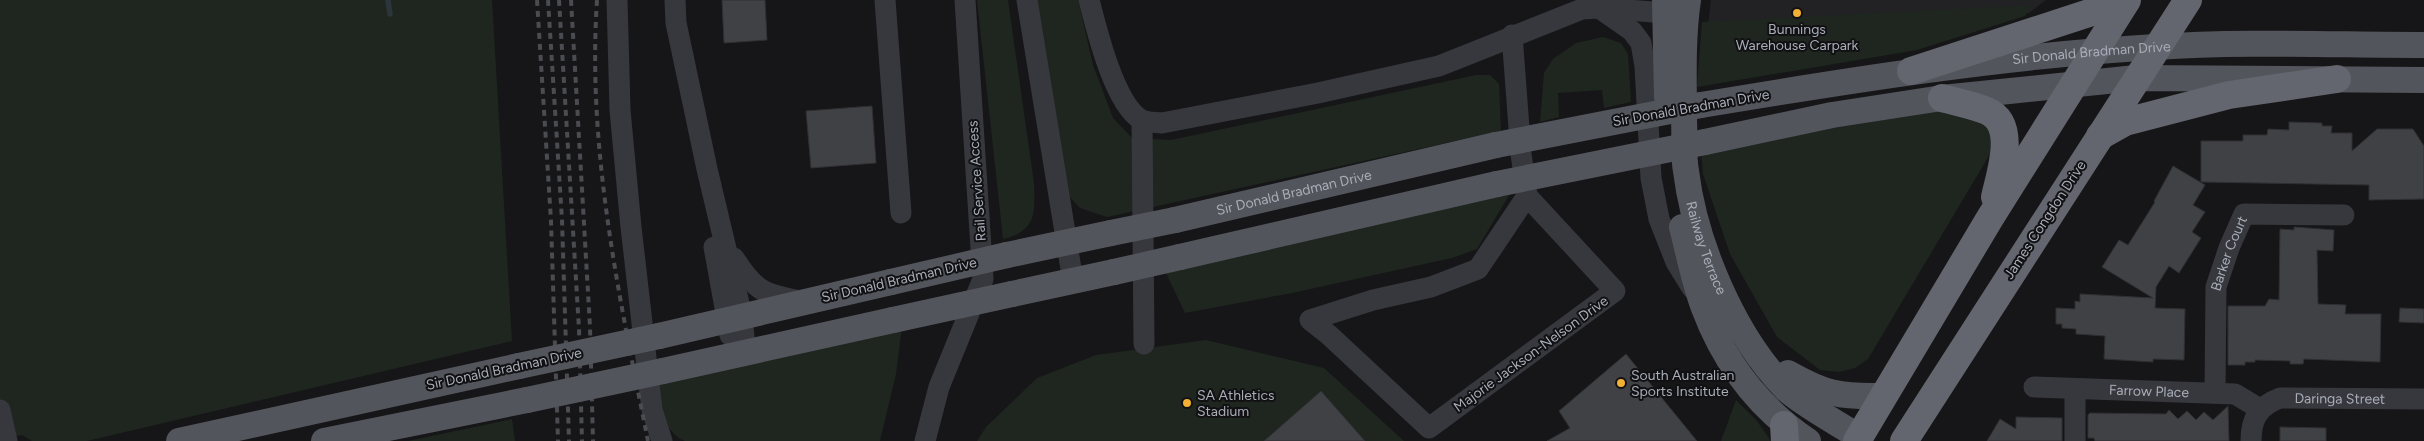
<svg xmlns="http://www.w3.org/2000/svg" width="2424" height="441" font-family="Figtree,sans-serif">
<rect width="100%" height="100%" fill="#161618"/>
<path fill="#222225" d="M1711,0H2046L2029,13L1707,33Z"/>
<g fill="#1e261f">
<path d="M0,0H492L512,341L87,441H32L22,435L0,440Z"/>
<path d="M977,0H1008L1034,183C1035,213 1037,231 1003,239Z"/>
<path d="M1036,0H1078L1093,65L1113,118L1132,138L1171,140L1476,75H1490L1499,84L1501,131L1107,217L1080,208L1063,190Z"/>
<path d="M2032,5L2025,16L1917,50L1697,87L1702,22Z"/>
<path d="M1603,37L1621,43L1628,54L1631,102L1604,108L1602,90L1558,93L1559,117L1540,122L1544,73L1553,59L1576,43Z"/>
<path d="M1940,107L1977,118L1990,128L1993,149L1868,359L1855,368L1839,372L1820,370L1777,337L1730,254L1703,174L1701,152Z"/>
<path d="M1511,192L1477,249L1452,258L1292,293L1185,313L1166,273Z"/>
<path d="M902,327L896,374L880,441H685C661,431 660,402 658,381Z"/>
<path d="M1206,340L1324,368L1404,441H977L986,427L1037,378L1096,355Z"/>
<path d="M1736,400L1757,421L1771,441H1721Z"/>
<path d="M512,419L515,441H408Z"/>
</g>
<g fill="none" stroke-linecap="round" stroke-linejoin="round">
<path stroke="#2c353c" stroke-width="5.5" d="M388,0L390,14"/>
</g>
<g fill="#404145" stroke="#303034">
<path d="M722,0H765L767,40L724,43Z"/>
<path d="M872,106L876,163L811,168L806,111Z"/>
<path d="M2289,122L2322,123V126H2332L2331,133H2352V151L2377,129H2413L2424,146V199L2369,200V185L2201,182V141H2243V135H2267L2268,129L2289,130Z"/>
<path d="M2173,166L2205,185L2193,205L2205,212L2192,232L2201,238L2179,273L2169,266L2156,287L2155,308L2185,309L2184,360L2153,359V362L2104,359L2105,336L2076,334V329L2062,328V324H2056V308L2075,309V301L2080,302V294L2153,298L2102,267L2119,240L2128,245L2155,202L2154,201Z"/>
<path d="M2294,227L2334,230L2333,251L2317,250L2318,304L2346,305L2345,314H2381L2380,362L2304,359L2303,364H2290V361L2255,360V362H2245V365H2228V306H2265L2269,299L2279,300L2280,229L2294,230Z"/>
<path d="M2400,308L2424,309V323L2399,322Z"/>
<path d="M1626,354L1697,441H1547L1570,428L1559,411Z"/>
<path d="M1321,391L1365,441H1264Z"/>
<path d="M2228,406L2229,441H2095L2094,438H2088V415L2090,413L2166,414L2169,410L2178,419L2187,411L2196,420L2204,412L2213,420Z"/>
<path d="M2016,417L2062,418V441H1987L2000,419L2016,429Z"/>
<path d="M2280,427L2326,428V441H2280Z"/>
</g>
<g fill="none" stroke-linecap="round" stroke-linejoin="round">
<g stroke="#37383d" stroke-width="21">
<path d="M617,0L620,110L631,227L652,410L662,441"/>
<path d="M675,0L676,23L707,169L742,316L744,337L741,354"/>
<path d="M885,0L901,213"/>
<path d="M1027,0L1073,281"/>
<path d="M1089,0C1097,31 1114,102 1140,119C1146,123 1155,122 1162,123L1318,93L1439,66L1582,9L1599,8L1681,14"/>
<path d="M1599,8L1632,31L1641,43L1645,66L1651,178L1659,219L1676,262L1692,288"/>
<path d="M1512,35L1521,154L1527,196L1615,291L1429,428L1329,335L1310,320L1373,300L1431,287L1478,269L1527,196"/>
<path d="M1142,121L1144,344"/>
<path d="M714,247L730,335"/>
<path d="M734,258C754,290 764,295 801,301"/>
<path id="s1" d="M2034,387L2235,394L2260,409"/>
<path d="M2075,389V441"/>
<path id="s2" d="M2215,393L2216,287L2229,248L2244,214L2344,215"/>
<path d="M0,410L7,441"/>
<path d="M925,441L939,387L983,279L965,0"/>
<path id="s3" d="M2251,441C2251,418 2259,406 2280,398L2424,399"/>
</g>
<g stroke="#53555c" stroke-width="26">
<path d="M1665,0L1667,97"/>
<path id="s4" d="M1688,0C1682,40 1684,81 1684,121C1685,138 1683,155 1686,171C1695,244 1734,336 1786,389C1802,404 1839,424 1859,437"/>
<path id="s5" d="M1701,105C1851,80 2002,56 2155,47C2244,41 2335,45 2424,45"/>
<path d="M1705,142L1832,115L1942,98L2136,78L2424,80"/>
<path id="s6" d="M1175,220L1496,145"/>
<path d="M1682,227C1689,254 1694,282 1704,308C1725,364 1759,408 1808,441"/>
<path d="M1007,255L1111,233"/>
<path d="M1180,257L1497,184"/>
<path d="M1012,294L1114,272"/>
<path d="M659,336L891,282"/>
<path d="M663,371L893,320"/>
<path d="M1788,373C1825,394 1840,397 1882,396"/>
<path d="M179,441L519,366"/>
<path d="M324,441L527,400"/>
</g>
<g stroke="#63666e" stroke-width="28">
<path d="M1911,71L2126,1"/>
<path d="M1942,98C1956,102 1973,105 1987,111C2018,124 2000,174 1995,197"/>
<path d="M2100,136L2125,122L2229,95L2337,79"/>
<path d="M1784,425L1785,441"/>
<path d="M1857,441L1990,218L2127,0"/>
<path d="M1904,441L2188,0"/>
</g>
<g stroke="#4a4c52" stroke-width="4" stroke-dasharray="6 5" stroke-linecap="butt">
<path d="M537,0L551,221L558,441"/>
<path d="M548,0L562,220L569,441"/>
<path d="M559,0L579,329L582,441"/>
<path d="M571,0L590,327L593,441"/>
<path d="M597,0C587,149 619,296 648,441"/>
</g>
<g stroke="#53555c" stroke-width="26">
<path d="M1496,145L1701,105"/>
<path d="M1497,184L1705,142"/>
<path d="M1111,233L1175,220"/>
<path d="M1114,272L1180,257"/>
<path d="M891,282L1007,255"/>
<path d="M893,320L1012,294"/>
<path d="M519,366L659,336"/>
<path d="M527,400L663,371"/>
</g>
</g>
<g fill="#f2b134" stroke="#111113" stroke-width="2">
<circle cx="1797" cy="13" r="5"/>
<circle cx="1621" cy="383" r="5"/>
<circle cx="1187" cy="403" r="5"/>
</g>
<g text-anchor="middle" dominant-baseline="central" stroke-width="4" stroke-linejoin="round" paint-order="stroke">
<g font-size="14" fill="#a8adb8" stroke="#111113" text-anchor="start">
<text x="1797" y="29" text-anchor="middle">Bunnings<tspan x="1797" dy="16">Warehouse Carpark</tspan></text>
<text x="1631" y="375">South Australian<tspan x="1631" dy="16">Sports Institute</tspan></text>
<text x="1197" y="395">SA Athletics<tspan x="1197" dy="16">Stadium</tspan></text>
</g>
<g font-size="14" fill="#a8adb8" stroke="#111113">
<text stroke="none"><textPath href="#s5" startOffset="394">Sir Donald Bradman Drive</textPath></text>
<text transform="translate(1691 108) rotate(-10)">Sir Donald Bradman Drive</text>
<text transform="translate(977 181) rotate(-94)">Rail Service Access</text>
<text stroke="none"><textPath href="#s6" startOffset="122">Sir Donald Bradman Drive</textPath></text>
<text transform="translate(2045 220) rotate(-57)">James Congdon Drive</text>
<text stroke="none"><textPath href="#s4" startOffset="251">Railway Terrace</textPath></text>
<text stroke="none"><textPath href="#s2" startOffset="142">Barker Court</textPath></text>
<text transform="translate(899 280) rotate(-13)">Sir Donald Bradman Drive</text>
<text transform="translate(1531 354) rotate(-36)">Majorie Jackson-Nelson Drive</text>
<text transform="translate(504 369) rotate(-12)">Sir Donald Bradman Drive</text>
<text stroke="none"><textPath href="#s1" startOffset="115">Farrow Place</textPath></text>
<text stroke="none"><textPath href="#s3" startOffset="116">Daringa Street</textPath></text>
</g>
</g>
</svg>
